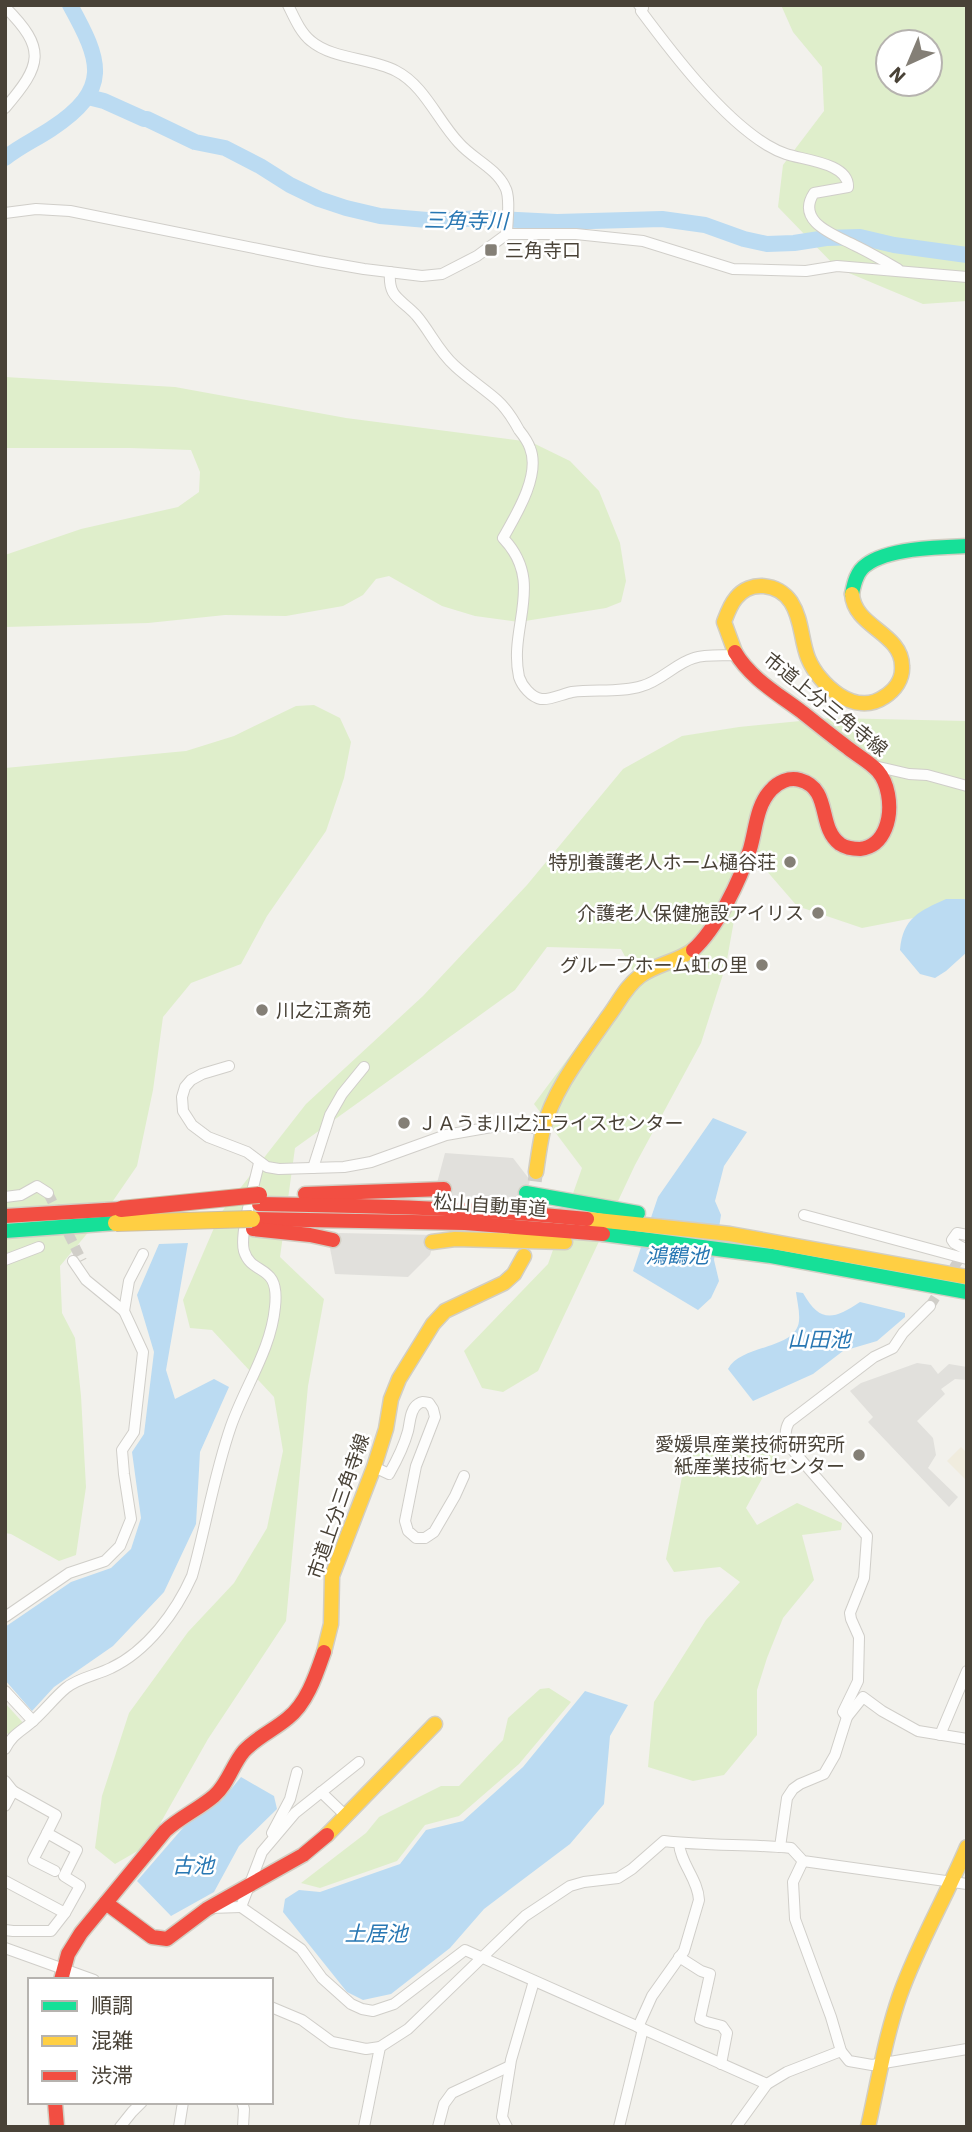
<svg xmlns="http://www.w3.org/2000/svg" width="972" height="2132" font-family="'IBM Plex Sans','Noto Sans JP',sans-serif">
<rect width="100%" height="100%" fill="#f2f1ec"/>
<path fill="#f0ecde" d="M961,1447L967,1453V1481L947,1461Z"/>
<g fill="#dfeecb" fill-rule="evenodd">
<path d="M781,5H967V301L923,304L837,268L778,207L783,165L824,111L822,67L793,32ZM888,42H930V84H888Z"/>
<path d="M5,377L175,387L346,418L531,442L570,461L599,491L620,543L626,581L621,602L606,608L519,622L475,616L442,606L389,576L376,579L363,595L343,606L286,616L225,615L148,623L5,627V555L81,529L178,507L199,492L200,472L191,450L130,448H5Z"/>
<path d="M314,705L340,718L351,742L344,778L326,831L267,916L241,964L191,983L163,1017L153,1090L137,1166L106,1211L60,1266L62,1313L75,1338L81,1396L86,1487L76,1555L59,1561L11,1534L5,1533V768L186,751L234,736L296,706Z"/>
<path d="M831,718L967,721V903L934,914L862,928L797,906L758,861L742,876L726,965L701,1043L635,1165L538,1371L503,1392L482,1388L464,1351L548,1264L582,1168L534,1104L633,971L621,949L547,947L515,990L295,1148L280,1257L324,1299L308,1386L286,1621L208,1739L148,1845L115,1864L95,1848L102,1796L129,1713L188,1632L234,1583L267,1528L283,1451L274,1397L212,1330L190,1328L183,1300L220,1214L306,1104L423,996L527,885L623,769L682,736L739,727Z"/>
<path d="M782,1442L746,1508L757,1525L797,1503L842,1523L841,1530L802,1535L814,1580L783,1618L767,1658L757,1690V1735L724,1775L693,1781L648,1767L654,1702L706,1620L740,1582L720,1567L674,1572L666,1559L686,1456L719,1443Z"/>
<path d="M549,1688L571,1702L519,1764L459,1816L425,1825L397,1861L320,1888L301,1883L366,1833L379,1817L441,1786H459L503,1740L508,1718L540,1689Z"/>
<path d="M5,1703L25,1725L10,1735L5,1732Z"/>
</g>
<g fill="#e1e0dc">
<path d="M445,1153L513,1158L530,1180L526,1198L444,1196L437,1183Z"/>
<path d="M339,1233L436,1235L430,1255L408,1277L335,1274L330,1248Z"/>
<path d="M917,1363L931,1365L938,1374L949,1364L967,1367V1380L955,1379L941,1389L945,1394L917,1421L933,1438L936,1455L928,1468L958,1497L949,1507L868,1422L873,1417L850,1391L861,1383Z"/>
</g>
<g fill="#bbdbf2">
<path d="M946,899H967V952L946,971L935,978L920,974L900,950C903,917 920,911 946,899Z"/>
<path d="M713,1118L747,1132L724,1166L715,1201L721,1215L714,1260L719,1281L711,1298L698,1310L633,1271L658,1197Z"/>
<path d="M188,1243L166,1370L175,1399L214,1379L229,1387L200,1452L196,1524L164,1592L113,1646L54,1687L32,1711L5,1680V1627L71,1582L111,1568L131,1549L141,1518L132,1452L144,1434L154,1352L137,1295L159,1244Z"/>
<path d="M796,1292L803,1293C820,1323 833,1320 860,1302L905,1313V1317L877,1341L843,1351L813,1374L753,1401L728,1369C741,1344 796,1350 799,1321C800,1312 797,1301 796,1292Z"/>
<path d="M585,1691L628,1705L610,1736L604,1804L570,1844L484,1909L450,1948L391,1994L363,2000L347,1992L283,1912L285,1899L299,1890L320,1892L400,1864L426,1830L463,1821L523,1767Z"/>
<path d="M241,1777L274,1796L277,1809L239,1846L214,1892L171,1916L137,1881L188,1822L222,1800Z"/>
</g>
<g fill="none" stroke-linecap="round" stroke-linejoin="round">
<g stroke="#bbdbf2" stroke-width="16">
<path d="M88,97L104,101L144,119H147L195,142L225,148L260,166L290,185L319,199L346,208L380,216L439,221L479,218L557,222L662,219L705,225L744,239L767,244L794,243L826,238L860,237L894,245L967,255"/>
<path d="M5,158C20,146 36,139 51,129C112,89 101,61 70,5"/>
</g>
<g stroke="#d0cec8" stroke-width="10" stroke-dasharray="10 5" stroke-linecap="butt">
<path d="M48,1193L82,1261"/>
<path d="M930,1306L963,1253"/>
</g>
<path stroke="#d0cec8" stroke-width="14" stroke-dasharray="14 7" stroke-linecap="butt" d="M529,1223L536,1172"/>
<g stroke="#d0cec9" stroke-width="12">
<g id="street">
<path d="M288,5C294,17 300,32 311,41C332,59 371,58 396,71C424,85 438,121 459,143C473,159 496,168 505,187C511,197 507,222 507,234"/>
<path d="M639,5L643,8L641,11C673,54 721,117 767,145C772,148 780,152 786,154C803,160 849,163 848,187L814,193C795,222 835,235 854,245C869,252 884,261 898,269"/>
<path d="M5,7C47,49 42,65 5,108"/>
<path d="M5,213L36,209L70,211L318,261L364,269L422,276L442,274L477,256L507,234H576L643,241L733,269L806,271L837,266L967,277"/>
<path d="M390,272C388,298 400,298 416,315C430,331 438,351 455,366C468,378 483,388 497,400C506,408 513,419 519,430C523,435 528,442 530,448C541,475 516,515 503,538C546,583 508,626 519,677C522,686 531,697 541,699C551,700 562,694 572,692C595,689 620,693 642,686C661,681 676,663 694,658C706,654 724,656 737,655"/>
<path d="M874,766L909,774L927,775L967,786"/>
<path d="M229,1066L202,1074L191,1080L185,1087L182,1097L183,1111L192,1125L208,1137L247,1152L267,1167L279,1169L344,1167L371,1162L446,1135L503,1125L543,1129"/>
<path d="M313,1168L330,1115L342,1094L364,1067"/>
<path d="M5,1197L21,1195L37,1186L48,1193"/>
<path d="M804,1215L967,1259"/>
<path d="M967,1235L957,1233L952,1240L954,1243L967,1250"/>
<path d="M5,1260L39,1247"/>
<path d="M73,1261L86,1280L124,1311"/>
<path d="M374,1467L389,1474C397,1460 404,1446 408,1431C410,1423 410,1409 418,1404C422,1401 424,1402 429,1403L433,1409L435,1417L416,1466L405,1521L408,1531L416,1538H425L434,1532L455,1496L464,1476"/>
<path d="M5,1617L69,1573L105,1561L120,1546L131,1519L124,1474L122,1450L134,1432L143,1352L124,1311L129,1281L143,1254"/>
<path d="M5,1691L33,1721"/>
<path d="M847,1717L843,1712L858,1681L859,1637L851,1619L850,1613L864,1578L867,1536L790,1447C785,1438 784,1431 789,1422L874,1357L893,1348L903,1333L930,1306"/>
<path d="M940,1735L967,1671"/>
<path d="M5,1749C13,1733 23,1731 35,1719C46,1709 55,1697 66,1688C78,1678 97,1675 111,1668C147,1651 176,1612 192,1576C206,1526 214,1475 231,1426C245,1386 271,1350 275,1307C280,1262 252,1277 244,1251C239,1234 255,1182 259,1163"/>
<path d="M359,1762L295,1813L262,1852L241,1907L301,1949L322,1978L351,2004L362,2009L373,2011L394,2004L465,1950L767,2084"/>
<path d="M5,1781L13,1791L5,1806"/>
<path d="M321,1792L345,1815"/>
<path d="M47,1833L33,1860L55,1871"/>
<path d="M272,1833L290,1799L297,1772"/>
<path d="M780,1847L787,1798L793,1789L800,1784L824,1774L835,1755L847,1717L863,1697L882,1711L918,1731L967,1739"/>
<path d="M803,1861L793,1882L795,1919L831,2017L841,2051L849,2061L872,2065L967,2049"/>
<path d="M5,1881L65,1913"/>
<path d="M210,1908L241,1907"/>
<path d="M5,1930L13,1931H51L65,1913L80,1886L64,1876L77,1850L47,1833L56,1815L13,1791"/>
<path d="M5,1948L94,1980"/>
<path d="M679,1957L701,1971L710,1974L700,2019L707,2022L722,2026L727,2033L721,2064"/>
<path d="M271,2007L302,2020L332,2042L366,2049L380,2047L408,2029L525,1916L570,1886L584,1882L618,1878L632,1869L664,1841C706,1846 749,1844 791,1848L803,1861L967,1884"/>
<path d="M638,2027L652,1996L684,1951L699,1900C698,1879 680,1863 679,1843"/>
<path d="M242,2102L244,2109L243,2127"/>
<path d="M120,2127L132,2112L142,2102"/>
<path d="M179,2127L183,2102"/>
<path d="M364,2127L380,2047"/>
<path d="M438,2127L444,2104L452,2093L510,2066"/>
<path d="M507,2127L502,2117L511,2060L534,1981"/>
<path d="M619,2127L643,2029"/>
<path d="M736,2127L767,2084L787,2072L841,2051"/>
</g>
</g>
<g stroke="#d2cec3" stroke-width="17">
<g id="fast">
<path d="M852,594C854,583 857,571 866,565C888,548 940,547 967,546"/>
<path d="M526,1193L638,1213"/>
<path d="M5,1231L116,1223"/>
<path d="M603,1234L771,1256L967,1292"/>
</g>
</g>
<g stroke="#d2cec3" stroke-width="17">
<g id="slow">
<path d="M735,652L724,622C727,614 730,605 736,598C750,580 778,583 791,602C802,619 801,640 808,658C819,685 855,717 884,697C895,690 903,679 902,666C902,633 854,627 852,594"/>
<path d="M536,1172C538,1158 540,1143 543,1130C554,1088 583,1053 607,1018C618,1004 625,987 640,976C656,964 677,962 693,950"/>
<path d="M587,1219L730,1234L967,1277"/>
<path d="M432,1242L455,1239L565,1242"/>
<path d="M324,1652L331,1624L332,1576L374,1467L386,1429L391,1399L399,1379L433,1324L445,1311L504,1283L514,1274L524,1256"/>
<path d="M327,1835L435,1724"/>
<path d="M868,2127C878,2083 885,2038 900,1995C918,1944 946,1897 967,1847"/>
</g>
</g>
<g stroke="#d2cec3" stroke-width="17">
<g id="jam">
<path d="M693,950C717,928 740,881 750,849C756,829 756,806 771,790C778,782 789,777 800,780C832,789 817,827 840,844C846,848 853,849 860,849C886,846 892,816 888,794C883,767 867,763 848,748C832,736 817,724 802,712C778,694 750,678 735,652"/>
<path d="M305,1194L444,1189"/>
<path d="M259,1204C369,1206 478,1208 587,1219"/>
<path d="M5,1216L121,1209"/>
<path d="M252,1219L465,1223L603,1234"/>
<path d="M253,1229L310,1235L333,1240"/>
<path d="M106,1903L152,1937L167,1939L207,1909L303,1855L327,1835"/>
<path d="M61,1980L68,1954L81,1933L165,1831C180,1817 199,1809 214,1796C228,1784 232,1765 244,1751C257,1737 274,1730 288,1718C307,1703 316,1675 324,1652"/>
<path d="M55,2102L57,2127"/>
</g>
</g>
<use href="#street" stroke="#fdfdfc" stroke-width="10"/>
<use href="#fast" stroke="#16e098" stroke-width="14"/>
<use href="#slow" stroke="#ffcf43" stroke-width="14"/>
<use href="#jam" stroke="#f24e42" stroke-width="14"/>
<g stroke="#cbbea6" stroke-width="18" stroke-linecap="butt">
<path id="slow-bridge" d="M116,1223L252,1219"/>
</g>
<g stroke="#cbbea6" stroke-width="18" stroke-linecap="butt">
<path id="jam-bridge" d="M121,1209L259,1195"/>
</g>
<use href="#slow-bridge" stroke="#ffcf43" stroke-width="16"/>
<use href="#jam-bridge" stroke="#f24e42" stroke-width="16"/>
</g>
<g fill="#847f76" stroke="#fff" stroke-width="2.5">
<rect x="484" y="243" width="14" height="14" rx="3.5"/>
<circle cx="790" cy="862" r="7"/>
<circle cx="818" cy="913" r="7"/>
<circle cx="762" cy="965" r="7"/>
<circle cx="262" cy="1010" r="7"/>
<circle cx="404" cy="1123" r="7"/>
<circle cx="859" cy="1455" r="7"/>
</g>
<g text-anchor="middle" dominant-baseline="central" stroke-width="5" stroke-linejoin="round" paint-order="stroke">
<g font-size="19" fill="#494237" stroke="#fff" text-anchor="end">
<text x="505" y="250" text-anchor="start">三角寺口</text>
<text x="776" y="862">特別養護老人ホーム樋谷荘</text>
<text x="804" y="913">介護老人保健施設アイリス</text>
<text x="748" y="965">グループホーム虹の里</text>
<text x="276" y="1010" text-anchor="start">川之江斎苑</text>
<text x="418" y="1123" text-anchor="start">ＪＡうま川之江ライスセンター</text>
<text x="845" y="1444">愛媛県産業技術研究所<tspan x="845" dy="22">紙産業技術センター</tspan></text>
</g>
<g font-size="19" fill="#494237" stroke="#fff">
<text transform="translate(826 704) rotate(39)">市道上分三角寺線</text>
<text transform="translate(490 1205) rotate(4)">松山自動車道</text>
<text transform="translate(338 1506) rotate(-71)">市道上分三角寺線</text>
</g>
<g font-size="21" font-style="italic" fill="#2877b3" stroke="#fff">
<text transform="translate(466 220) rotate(1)">三角寺川</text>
<text x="677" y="1255">鴻鶴池</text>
<text x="819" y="1339">山田池</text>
<text x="193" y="1865">古池</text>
<text x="376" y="1933">土居池</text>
</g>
</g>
<rect width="972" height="2132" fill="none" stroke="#494237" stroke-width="14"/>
<rect x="28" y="1978" width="245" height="126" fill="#ffffff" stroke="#b6b3af" stroke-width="2"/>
<rect x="42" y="2001" width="35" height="10" fill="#16e098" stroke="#b6b3af" stroke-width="2"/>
<text x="91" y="2013" font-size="21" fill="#494237">順調</text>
<rect x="42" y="2036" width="35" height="10" fill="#ffcf43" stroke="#b6b3af" stroke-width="2"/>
<text x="91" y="2048" font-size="21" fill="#494237">混雑</text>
<rect x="42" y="2071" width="35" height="10" fill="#f24e42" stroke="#b6b3af" stroke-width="2"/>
<text x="91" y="2083" font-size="21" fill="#494237">渋滞</text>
<g transform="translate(909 63) rotate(224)"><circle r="33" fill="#ffffff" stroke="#b6b3af" stroke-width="2"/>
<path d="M0-5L12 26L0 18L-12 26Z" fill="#847f76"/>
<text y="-10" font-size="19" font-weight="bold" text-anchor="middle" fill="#494237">N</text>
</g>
</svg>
